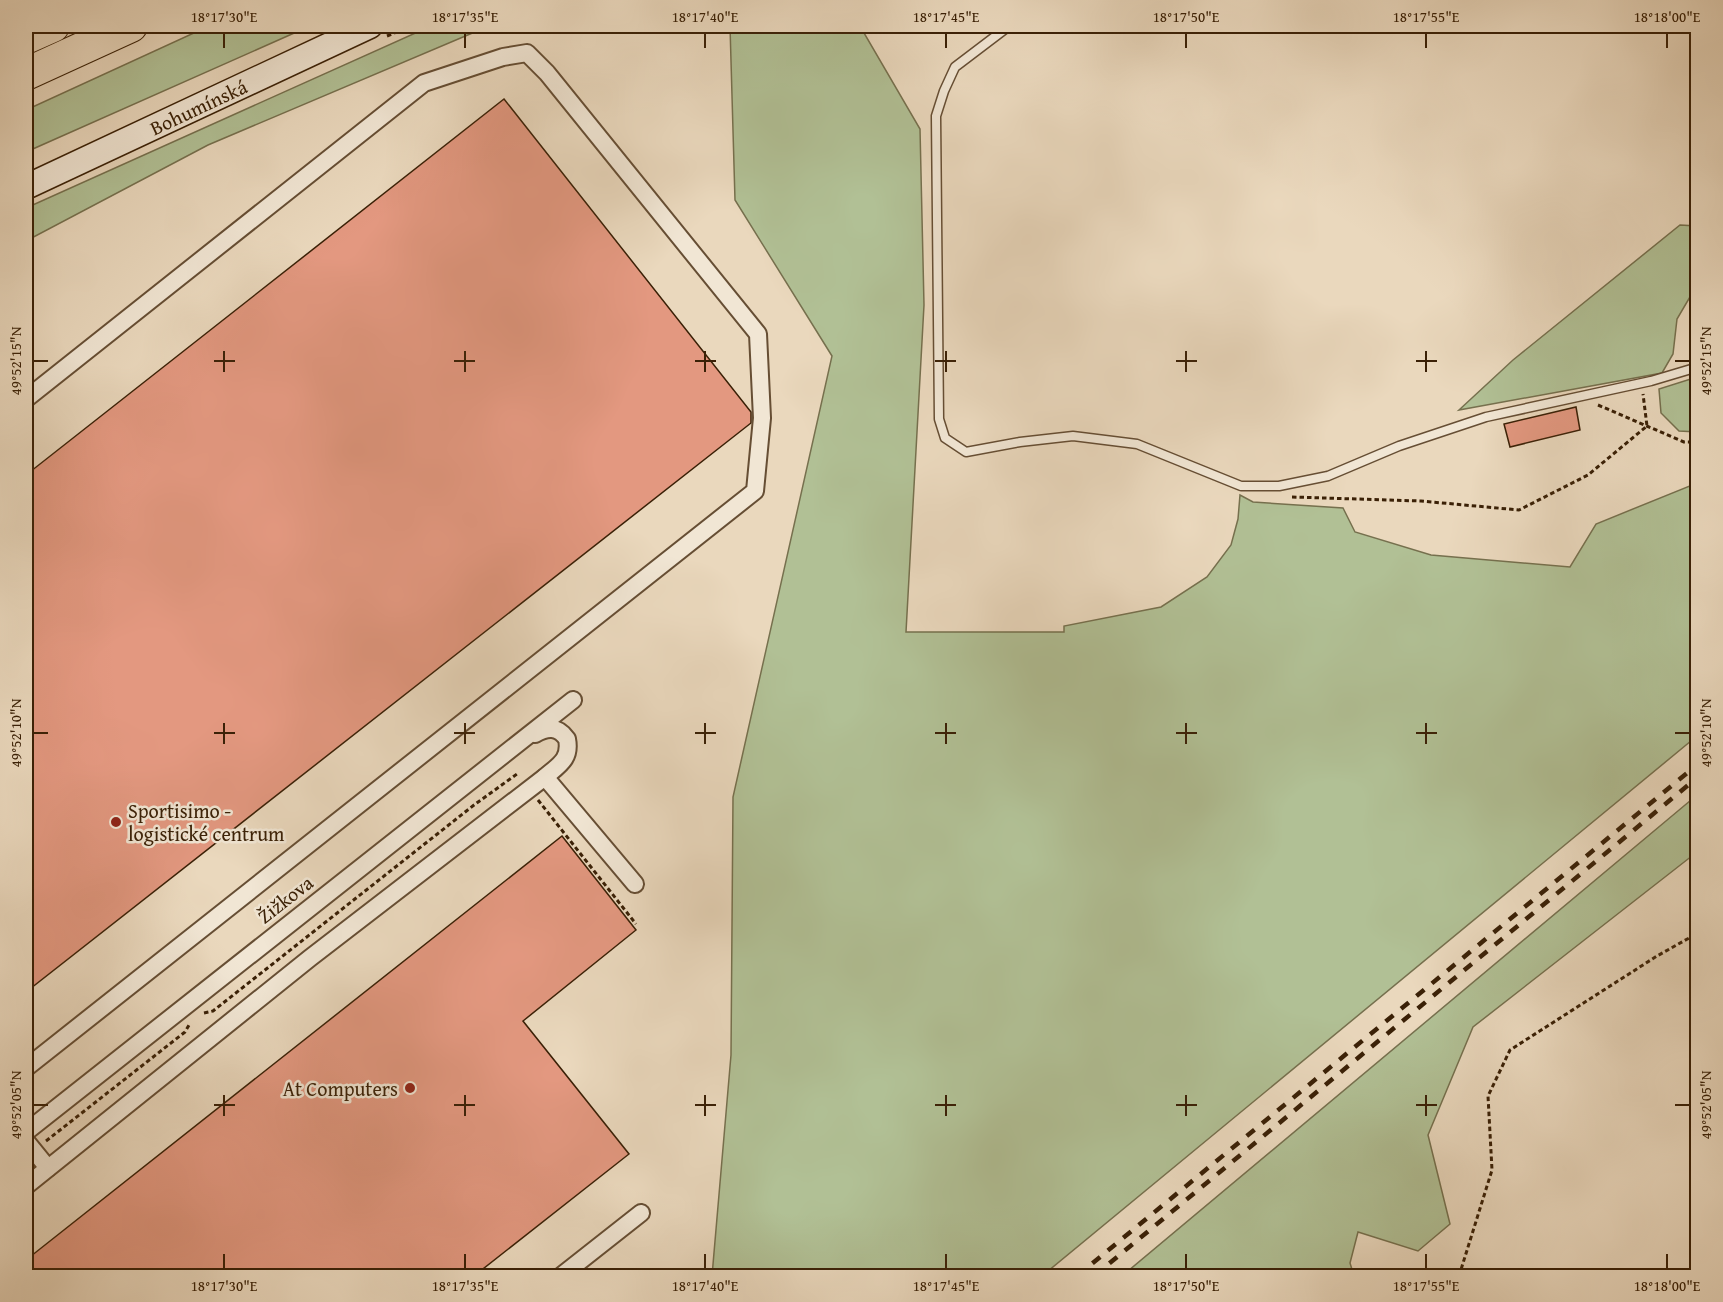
<svg xmlns="http://www.w3.org/2000/svg" width="1723" height="1302" font-family="'Gentium Book Plus',serif">
<rect width="100%" height="100%" fill="#ead8bd"/>
<filter id="stains"><feTurbulence type="fractalNoise" baseFrequency=".00333" numOctaves="4"/><feColorMatrix values="0 0 0 0 .2 0 0 0 0 .09 0 0 0 0 .02 0 0 0 .5 -.17"/></filter>
<radialGradient id="worn" r=".72"><stop offset=".6" stop-color="#630" stop-opacity="0"/><stop offset="1" stop-color="#630" stop-opacity=".3"/></radialGradient>
<g fill="#b1c095" stroke="#76704e" stroke-width="1.5">
<path d="M209,26H310L26,152V110Z"/>
<path d="M431,26H489L208,145L26,241V208Z"/>
<path d="M730,26H860L920,129L924,305L906,632H1064V626L1161,607L1207,577L1231,545L1238,519L1240,495L1253,502L1343,508L1355,532L1431,555L1570,567L1596,524L1697,483V736L1042,1276H712L731,1055L733,797L832,356L735,200Z"/>
<path d="M1680,225L1697,226V285L1677,319L1673,354L1662,373L1459,410L1513,360Z"/>
<path d="M1697,377V432L1679,431L1661,413L1659,389Z"/>
<path d="M1697,795V852L1473,1027L1428,1135L1450,1224L1418,1251L1358,1232L1350,1263L1354,1276H1122Z"/>
</g>
<g fill="#e39880" stroke="#3a2006" stroke-width="1.5">
<path d="M504,99L751,412V423L26,992V475Z"/>
<path d="M1576,407L1580,430L1510,447L1504,424Z"/>
<path d="M562,836L636,930L523,1021L629,1154L474,1276H26V1260Z"/>
</g>
<g fill="none" stroke-linecap="round" stroke-linejoin="round">
<g stroke="#664e34" stroke-width="11">
<path id="service" d="M1009,26L955,67L944,91L936,116L939,419L945,438L966,452L1020,442L1073,436L1137,444L1241,486H1279L1328,476L1399,446L1486,417L1651,381L1698,367"/>
</g>
<g stroke="#664e34" stroke-width="20">
<g id="minor">
<path d="M26,399L424,83L503,57L527,53L547,73L758,334L762,418L755,491L26,1068"/>
<path d="M535,734C547,727 558,726 567,739C571,759 559,765 545,777"/>
<path d="M26,1132L573,700"/>
<path d="M26,1141L48,1168"/>
<path d="M26,1186L310,958L545,777L635,884"/>
<path d="M561,1276L641,1213"/>
</g>
</g>
<g stroke="#3a2006" stroke-width="27">
<g id="secondary">
<path id="s1" d="M26,187L370,26"/>
</g>
</g>
<g stroke="#3a2006" stroke-width="34">
<g id="motorway">
<path d="M26,38L53,26"/>
<path d="M26,74L131,26"/>
</g>
</g>
<g stroke="#3a2006" stroke-width="3" stroke-dasharray="4.5 3" stroke-linecap="butt">
<path d="M387,36L411,26"/>
<path d="M1598,405L1684,442H1698"/>
<path d="M1292,497L1421,501L1519,510L1588,475L1647,426L1643,394"/>
<path d="M538,800L636,924"/>
<path d="M204,1013L213,1011L474,805L517,774L519,776"/>
<path d="M46,1141L185,1032L189,1025"/>
<path d="M1459,1276L1492,1170L1488,1096L1510,1050L1657,956L1698,933"/>
</g>
<use href="#service" stroke="#f1e6d4" stroke-width="8"/>
<use href="#minor" stroke="#f1e6d4" stroke-width="16"/>
<use href="#secondary" stroke="#f1e6d4" stroke-width="24"/>
<use href="#motorway" stroke="#ead8bd" stroke-width="32"/>
<g stroke="#3a2006" stroke-width="4.5" stroke-dasharray="10 10" stroke-linecap="butt">
<path d="M1077,1276L1698,764"/>
<path d="M1094,1276L1698,777"/>
</g>
</g>
<path fill="none" stroke="#3a2006" stroke-width="2" d="M224,33V48M465,33V48M705,33V48M946,33V48M1186,33V48M1426,33V48M1667,33V48M224,351V372M465,351V372M705,351V372M946,351V372M1186,351V372M1426,351V372M33,361H48M214,361H235M454,361H475M695,361H716M935,361H956M1176,361H1197M1416,361H1437M1675,361H1690M224,723V744M465,723V744M705,723V744M946,723V744M1186,723V744M1426,723V744M33,733H48M214,733H235M454,733H475M695,733H716M935,733H956M1176,733H1197M1416,733H1437M1675,733H1690M224,1095V1116M465,1095V1116M705,1095V1116M946,1095V1116M1186,1095V1116M1426,1095V1116M33,1105H48M214,1105H235M454,1105H475M695,1105H716M935,1105H956M1176,1105H1197M1416,1105H1437M1675,1105H1690M224,1254V1269M465,1254V1269M705,1254V1269M946,1254V1269M1186,1254V1269M1426,1254V1269M1667,1254V1269"/>
<g fill="#8f2418" stroke="#f1e6d4" stroke-width="2">
<circle cx="116" cy="822" r="6"/>
<circle cx="410" cy="1088" r="6"/>
</g>
<g text-anchor="middle" dominant-baseline="central" stroke-width="5" stroke-linejoin="round" paint-order="stroke">
<g font-size="20" fill="#3a2006" stroke="#f1e6d4">
<text stroke="none"><textPath href="#s1" startOffset="190">Bohumínská</textPath></text>
<text transform="translate(285 899) rotate(-38)">Žižkova</text>
</g>
<g font-size="20" fill="#3a2006" stroke="#f1e6d4" text-anchor="start">
<text x="128" y="810">Sportisimo -<tspan x="128" dy="23">logistické centrum</tspan></text>
<text x="398" y="1088" text-anchor="end">At Computers</text>
</g>
</g>
<rect width="1723" height="1302" fill="none" stroke="#ead8bd" stroke-width="66"/>
<rect x="33" y="33" width="1657" height="1236" fill="none" stroke="#3a2006" stroke-width="2"/>
<g font-size="15" text-anchor="middle" fill="#3a2006">
<text x="224" y="22">18°17'30"E</text>
<text x="465" y="22">18°17'35"E</text>
<text x="705" y="22">18°17'40"E</text>
<text x="946" y="22">18°17'45"E</text>
<text x="1186" y="22">18°17'50"E</text>
<text x="1426" y="22">18°17'55"E</text>
<text x="1667" y="22">18°18'00"E</text>
<text transform="translate(16 361) rotate(-90)" y="5">49°52'15"N</text>
<text transform="translate(1706 361) rotate(-90)" y="5">49°52'15"N</text>
<text transform="translate(16 733) rotate(-90)" y="5">49°52'10"N</text>
<text transform="translate(1706 733) rotate(-90)" y="5">49°52'10"N</text>
<text transform="translate(16 1105) rotate(-90)" y="5">49°52'05"N</text>
<text transform="translate(1706 1105) rotate(-90)" y="5">49°52'05"N</text>
<text x="224" y="1291">18°17'30"E</text>
<text x="465" y="1291">18°17'35"E</text>
<text x="705" y="1291">18°17'40"E</text>
<text x="946" y="1291">18°17'45"E</text>
<text x="1186" y="1291">18°17'50"E</text>
<text x="1426" y="1291">18°17'55"E</text>
<text x="1667" y="1291">18°18'00"E</text>
</g>
<rect width="100%" height="100%" filter="url(#stains)"/>
<rect width="100%" height="100%" fill="url(#worn)"/>
</svg>
